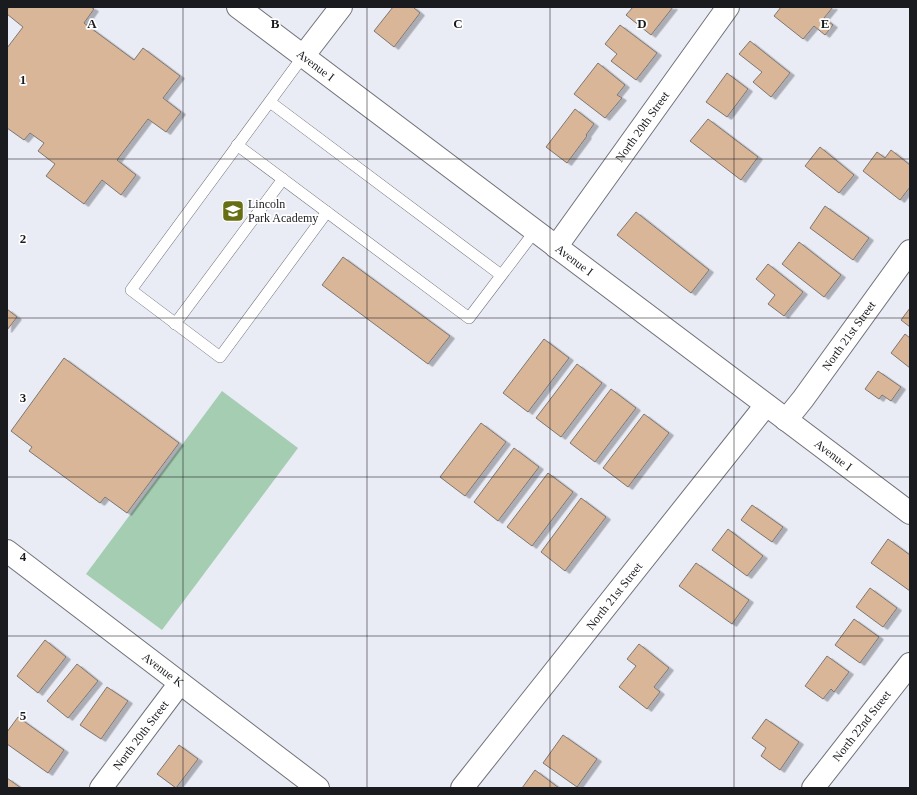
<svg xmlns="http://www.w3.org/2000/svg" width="917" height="795" font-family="'Times New Roman',serif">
<defs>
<filter id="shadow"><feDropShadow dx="4.5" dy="2.5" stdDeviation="0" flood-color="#0004"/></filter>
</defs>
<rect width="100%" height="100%" fill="#e9ebf5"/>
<path fill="#a4cdb2" d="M222,391L298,448L162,630L86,574Z"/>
<g fill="#dab698" stroke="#7e7771" filter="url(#shadow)">
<path d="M8,7H91L94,9L84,23L134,60L143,48L180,76L163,98L181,112L166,132L148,119L117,160L136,175L121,195L102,180L84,204L46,176L55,164L38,151L44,143L30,133L24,140L7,128V48L23,27L7,14Z"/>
<path d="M393,7H413L420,13L394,47L374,31Z"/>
<path d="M633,7H673L651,35L626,15Z"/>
<path d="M781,7H833L824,18L833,25L825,35L814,26L803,39L774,16Z"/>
<path d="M620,25L657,53L636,80L611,61L617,54L605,44Z"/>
<path d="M750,41L790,73L771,97L753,82L762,72L739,54Z"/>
<path d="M598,63L625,85L617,95L622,98L605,118L574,94Z"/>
<path d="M727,73L748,89L727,117L706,102Z"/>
<path d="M575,109L594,124L586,135L587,136L567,163L546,147Z"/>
<path d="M708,119L758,157L741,180L690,141Z"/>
<path d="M820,147L854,175L839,193L805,166Z"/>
<path d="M891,150L910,165V187L900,200L863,171L877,152L885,158Z"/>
<path d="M825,206L869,238L853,260L810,228Z"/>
<path d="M636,212L709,270L691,293L617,235Z"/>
<path d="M799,242L841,275L824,297L782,264Z"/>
<path d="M343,257L450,336L428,364L322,285Z"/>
<path d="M768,264L803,292L784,316L768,304L775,295L756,279Z"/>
<path d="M910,308V327L901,320Z"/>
<path d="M7,309L17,317L7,330Z"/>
<path d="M905,334L910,338V368L891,353Z"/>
<path d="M544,339L569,358L528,412L503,393Z"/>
<path d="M64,358L179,443L127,513L105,497L100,503L29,451L32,447L11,431Z"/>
<path d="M577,364L602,383L561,437L536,418Z"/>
<path d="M878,371L901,387L891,401L882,395L879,399L865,389Z"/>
<path d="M611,389L636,408L595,462L570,443Z"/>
<path d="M644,414L669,433L628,487L603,468Z"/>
<path d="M481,423L506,442L465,496L440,477Z"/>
<path d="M514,448L539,467L498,521L474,502Z"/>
<path d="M548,473L573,492L532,546L507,527Z"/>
<path d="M581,498L606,517L565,571L541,552Z"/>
<path d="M752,505L783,527L772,542L741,520Z"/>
<path d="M728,529L763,556L747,576L712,550Z"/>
<path d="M888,539L910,555V591L871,563Z"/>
<path d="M696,563L749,600L732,624L679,586Z"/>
<path d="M870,588L897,608L883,627L856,607Z"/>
<path d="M854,619L879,637L860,663L835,645Z"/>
<path d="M45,640L66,657L38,693L17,676Z"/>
<path d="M639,644L669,668L654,687L660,692L647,709L619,687L636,666L627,659Z"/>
<path d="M827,656L849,672L834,692L831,689L823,699L805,686Z"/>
<path d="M77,664L98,681L68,718L47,701Z"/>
<path d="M107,687L128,701L101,739L80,725Z"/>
<path d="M18,717L64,750L48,773L7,744V732Z"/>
<path d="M766,719L799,742L780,770L761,756L766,748L752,738Z"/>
<path d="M563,735L597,759L577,787L543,763Z"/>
<path d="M179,745L198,759L176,788L157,774Z"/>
<path d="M535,770L559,788H522Z"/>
<path d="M7,778L21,788H7Z"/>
</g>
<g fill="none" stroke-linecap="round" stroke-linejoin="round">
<g stroke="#71737b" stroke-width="12">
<g id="service">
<path d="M304,55L131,290L220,357L327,212"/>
<path d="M270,102L501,275"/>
<path d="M237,145L469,318L535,231"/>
<path d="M175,324L283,179"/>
</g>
</g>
<g stroke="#71737b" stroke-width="24">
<g id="minor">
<path id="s1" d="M238,7L910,513"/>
<path d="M304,55L341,7"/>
<path id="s2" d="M556,247L728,7"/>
<path id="s3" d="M786,420L803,399L910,251"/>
<path id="s4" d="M7,551L318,788"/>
<path id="s5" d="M101,788L180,683"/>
<path id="s6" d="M462,788L766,405"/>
<path id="s7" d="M813,788L910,664"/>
</g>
</g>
<use href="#service" stroke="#fff" stroke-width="11"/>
<use href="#minor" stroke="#fff" stroke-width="22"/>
</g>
<path fill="none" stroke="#1a1b1e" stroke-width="1" stroke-opacity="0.55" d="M183,7V788M367,7V788M550,7V788M734,7V788M7,159H910M7,318H910M7,477H910M7,636H910"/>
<defs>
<g id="school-square" transform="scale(1.15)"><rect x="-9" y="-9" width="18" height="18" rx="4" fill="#676f15" stroke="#fff"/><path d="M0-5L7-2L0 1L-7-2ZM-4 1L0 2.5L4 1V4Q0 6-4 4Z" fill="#fff"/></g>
</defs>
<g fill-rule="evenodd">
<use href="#school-square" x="233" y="211"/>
</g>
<g text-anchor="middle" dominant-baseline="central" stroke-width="3.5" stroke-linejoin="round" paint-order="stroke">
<g font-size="12" fill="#1a1b1e" stroke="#fff">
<text stroke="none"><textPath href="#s1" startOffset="97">Avenue I</textPath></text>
<text stroke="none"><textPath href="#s2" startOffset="148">North 20th Street</textPath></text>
<text stroke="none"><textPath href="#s1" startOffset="421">Avenue I</textPath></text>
<text stroke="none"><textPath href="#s3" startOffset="105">North 21st Street</textPath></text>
<text stroke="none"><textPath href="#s1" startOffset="745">Avenue I</textPath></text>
<text stroke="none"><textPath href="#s6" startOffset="245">North 21st Street</textPath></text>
<text stroke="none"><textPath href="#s4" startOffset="196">Avenue K</textPath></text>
<text stroke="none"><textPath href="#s7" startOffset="79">North 22nd Street</textPath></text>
<text stroke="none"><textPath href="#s5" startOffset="66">North 20th Street</textPath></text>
</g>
<g font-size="12" fill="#1a1b1e" stroke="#fff" text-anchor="start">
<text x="248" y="204">Lincoln<tspan x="248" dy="14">Park Academy</tspan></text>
</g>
</g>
<g font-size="13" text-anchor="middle" font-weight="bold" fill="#1a1b1e" stroke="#fff" stroke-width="3.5" stroke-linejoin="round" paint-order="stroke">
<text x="92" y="28">A</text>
<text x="275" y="28">B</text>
<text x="458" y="28">C</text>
<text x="642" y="28">D</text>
<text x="825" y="28">E</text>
<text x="23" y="84">1</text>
<text x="23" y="243">2</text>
<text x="23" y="402">3</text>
<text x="23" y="561">4</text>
<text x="23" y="720">5</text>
</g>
<rect width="917" height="795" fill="none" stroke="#1a1b1e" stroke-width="16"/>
</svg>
